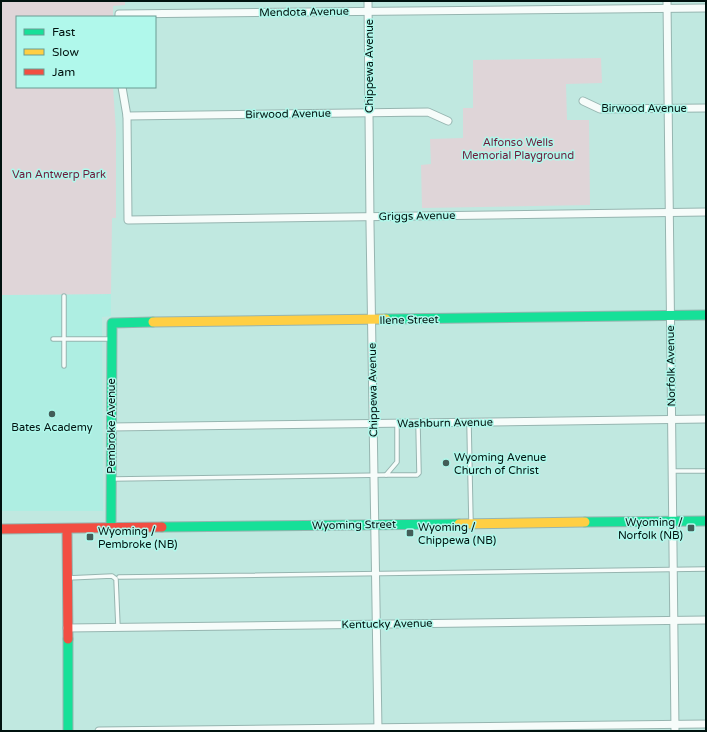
<svg xmlns="http://www.w3.org/2000/svg" width="707" height="732" font-family="'Varela Round',sans-serif">
<rect width="100%" height="100%" fill="#c0e8e0"/>
<path fill="#aeeee2" d="M111,294V316L102,317L103,511H1V295Z"/>
<g fill="#dfd5d8">
<path d="M1,1H125V5L113,6V17H17V87H113L116,131V218H112L111,294L1,295Z"/>
<path d="M601,58L602,83L566,84L567,120H589L590,205L422,208L421,165L431,164L430,139L463,138V108H473V60Z"/>
</g>
<g fill="none" stroke-linecap="round" stroke-linejoin="round">
<g stroke="#96b5b0" stroke-width="5.5">
<g id="lane">
<path d="M64,296V366"/>
<path d="M53,339H111"/>
<path d="M469,423L471,523"/>
<path d="M397,424V462L386,475H417L419,473L418,424"/>
<path d="M672,471H706"/>
<path d="M113,479L386,475"/>
<path d="M119,577L706,569"/>
<path d="M68,578L112,576L116,579L118,627"/>
</g>
</g>
<g stroke="#96b5b0" stroke-width="9">
<g id="street">
<path d="M368,1L370,224L378,731"/>
<path d="M667,1L675,731"/>
<path d="M119,17V14L706,8"/>
<path d="M122,87L127,116L128,220L706,212"/>
<path d="M583,101L600,109L706,108"/>
<path d="M127,116L428,112L448,121"/>
<path d="M111,427L706,419"/>
<path d="M67,628L706,620"/>
<path d="M99,731L706,724"/>
</g>
</g>
<g stroke="#96b5b0" stroke-width="11">
<g id="fast">
<path d="M386,319L706,315"/>
<path d="M585,522L706,521"/>
<path d="M162,527L459,524"/>
<path d="M111,528L112,323L153,322"/>
<path d="M68,639V731"/>
</g>
</g>
<g stroke="#96b5b0" stroke-width="11">
<g id="slow">
<path d="M153,322L386,319"/>
<path d="M459,524L585,522"/>
</g>
</g>
<g stroke="#96b5b0" stroke-width="11">
<g id="jam">
<path d="M1,529L162,527"/>
<path d="M67,529L68,639"/>
</g>
</g>
<use href="#lane" stroke="#f6fcfa" stroke-width="3.5"/>
<use href="#street" stroke="#f6fcfa" stroke-width="7"/>
<use href="#fast" stroke="#16e098" stroke-width="9"/>
<use href="#slow" stroke="#ffcf43" stroke-width="9"/>
<use href="#jam" stroke="#f24e42" stroke-width="9"/>
</g>
<g fill="#435d58" stroke="#b0f8eb" stroke-width="1.5">
<circle cx="52" cy="414" r="4"/>
<circle cx="446" cy="463" r="4"/>
<rect x="687" y="524" width="8" height="8" rx="2"/>
<rect x="406" y="529" width="8" height="8" rx="2"/>
<rect x="86" y="533" width="8" height="8" rx="2"/>
</g>
<g text-anchor="middle" dominant-baseline="central" stroke-width="3" stroke-linejoin="round" paint-order="stroke">
<g font-size="11" fill="#00120f" stroke="#b0f8eb">
<text transform="translate(304 12) rotate(-1)">Mendota Avenue</text>
<text transform="translate(369 66) rotate(-90)">Chippewa Avenue</text>
<text x="644" y="108">Birwood Avenue</text>
<text transform="translate(288 114) rotate(-1)">Birwood Avenue</text>
<text transform="translate(417 216) rotate(-1)">Griggs Avenue</text>
<text transform="translate(409 320) rotate(-1)">Ilene Street</text>
<text transform="translate(671 366) rotate(-91)">Norfolk Avenue</text>
<text transform="translate(373 390) rotate(-91)">Chippewa Avenue</text>
<text transform="translate(445 423) rotate(-1)">Washburn Avenue</text>
<text transform="translate(111 426) rotate(-90)">Pembroke Avenue</text>
<text transform="translate(354 525) rotate(-1)">Wyoming Street</text>
<text transform="translate(387 624) rotate(-1)">Kentucky Avenue</text>
</g>
<g font-size="11" fill="#6e193a" stroke="#b0f8eb">
<text x="518" y="142">Alfonso Wells<tspan x="518" dy="13">Memorial Playground</tspan></text>
<text x="59" y="174">Van Antwerp Park</text>
</g>
<g font-size="11" fill="#00120f" stroke="#b0f8eb" text-anchor="start">
<text x="52" y="427" text-anchor="middle">Bates Academy</text>
<text x="454" y="457">Wyoming Avenue<tspan x="454" dy="13">Church of Christ</tspan></text>
<text x="683" y="522" text-anchor="end">Wyoming /<tspan x="683" dy="13">Norfolk (NB)</tspan></text>
<text x="418" y="527">Wyoming /<tspan x="418" dy="13">Chippewa (NB)</tspan></text>
<text x="98" y="531">Wyoming /<tspan x="98" dy="13">Pembroke (NB)</tspan></text>
</g>
</g>
<rect width="707" height="732" fill="none" stroke="#00120f" stroke-width="4"/>
<rect x="16" y="16" width="140" height="72" fill="#b0f8eb" stroke="#6a9c93"/>
<rect x="24" y="29" width="20" height="6" fill="#16e098" stroke="#6a9c93"/>
<text x="52" y="36" font-size="12" fill="#00120f">Fast</text>
<rect x="24" y="49" width="20" height="6" fill="#ffcf43" stroke="#6a9c93"/>
<text x="52" y="56" font-size="12" fill="#00120f">Slow</text>
<rect x="24" y="69" width="20" height="6" fill="#f24e42" stroke="#6a9c93"/>
<text x="52" y="76" font-size="12" fill="#00120f">Jam</text>
</svg>
